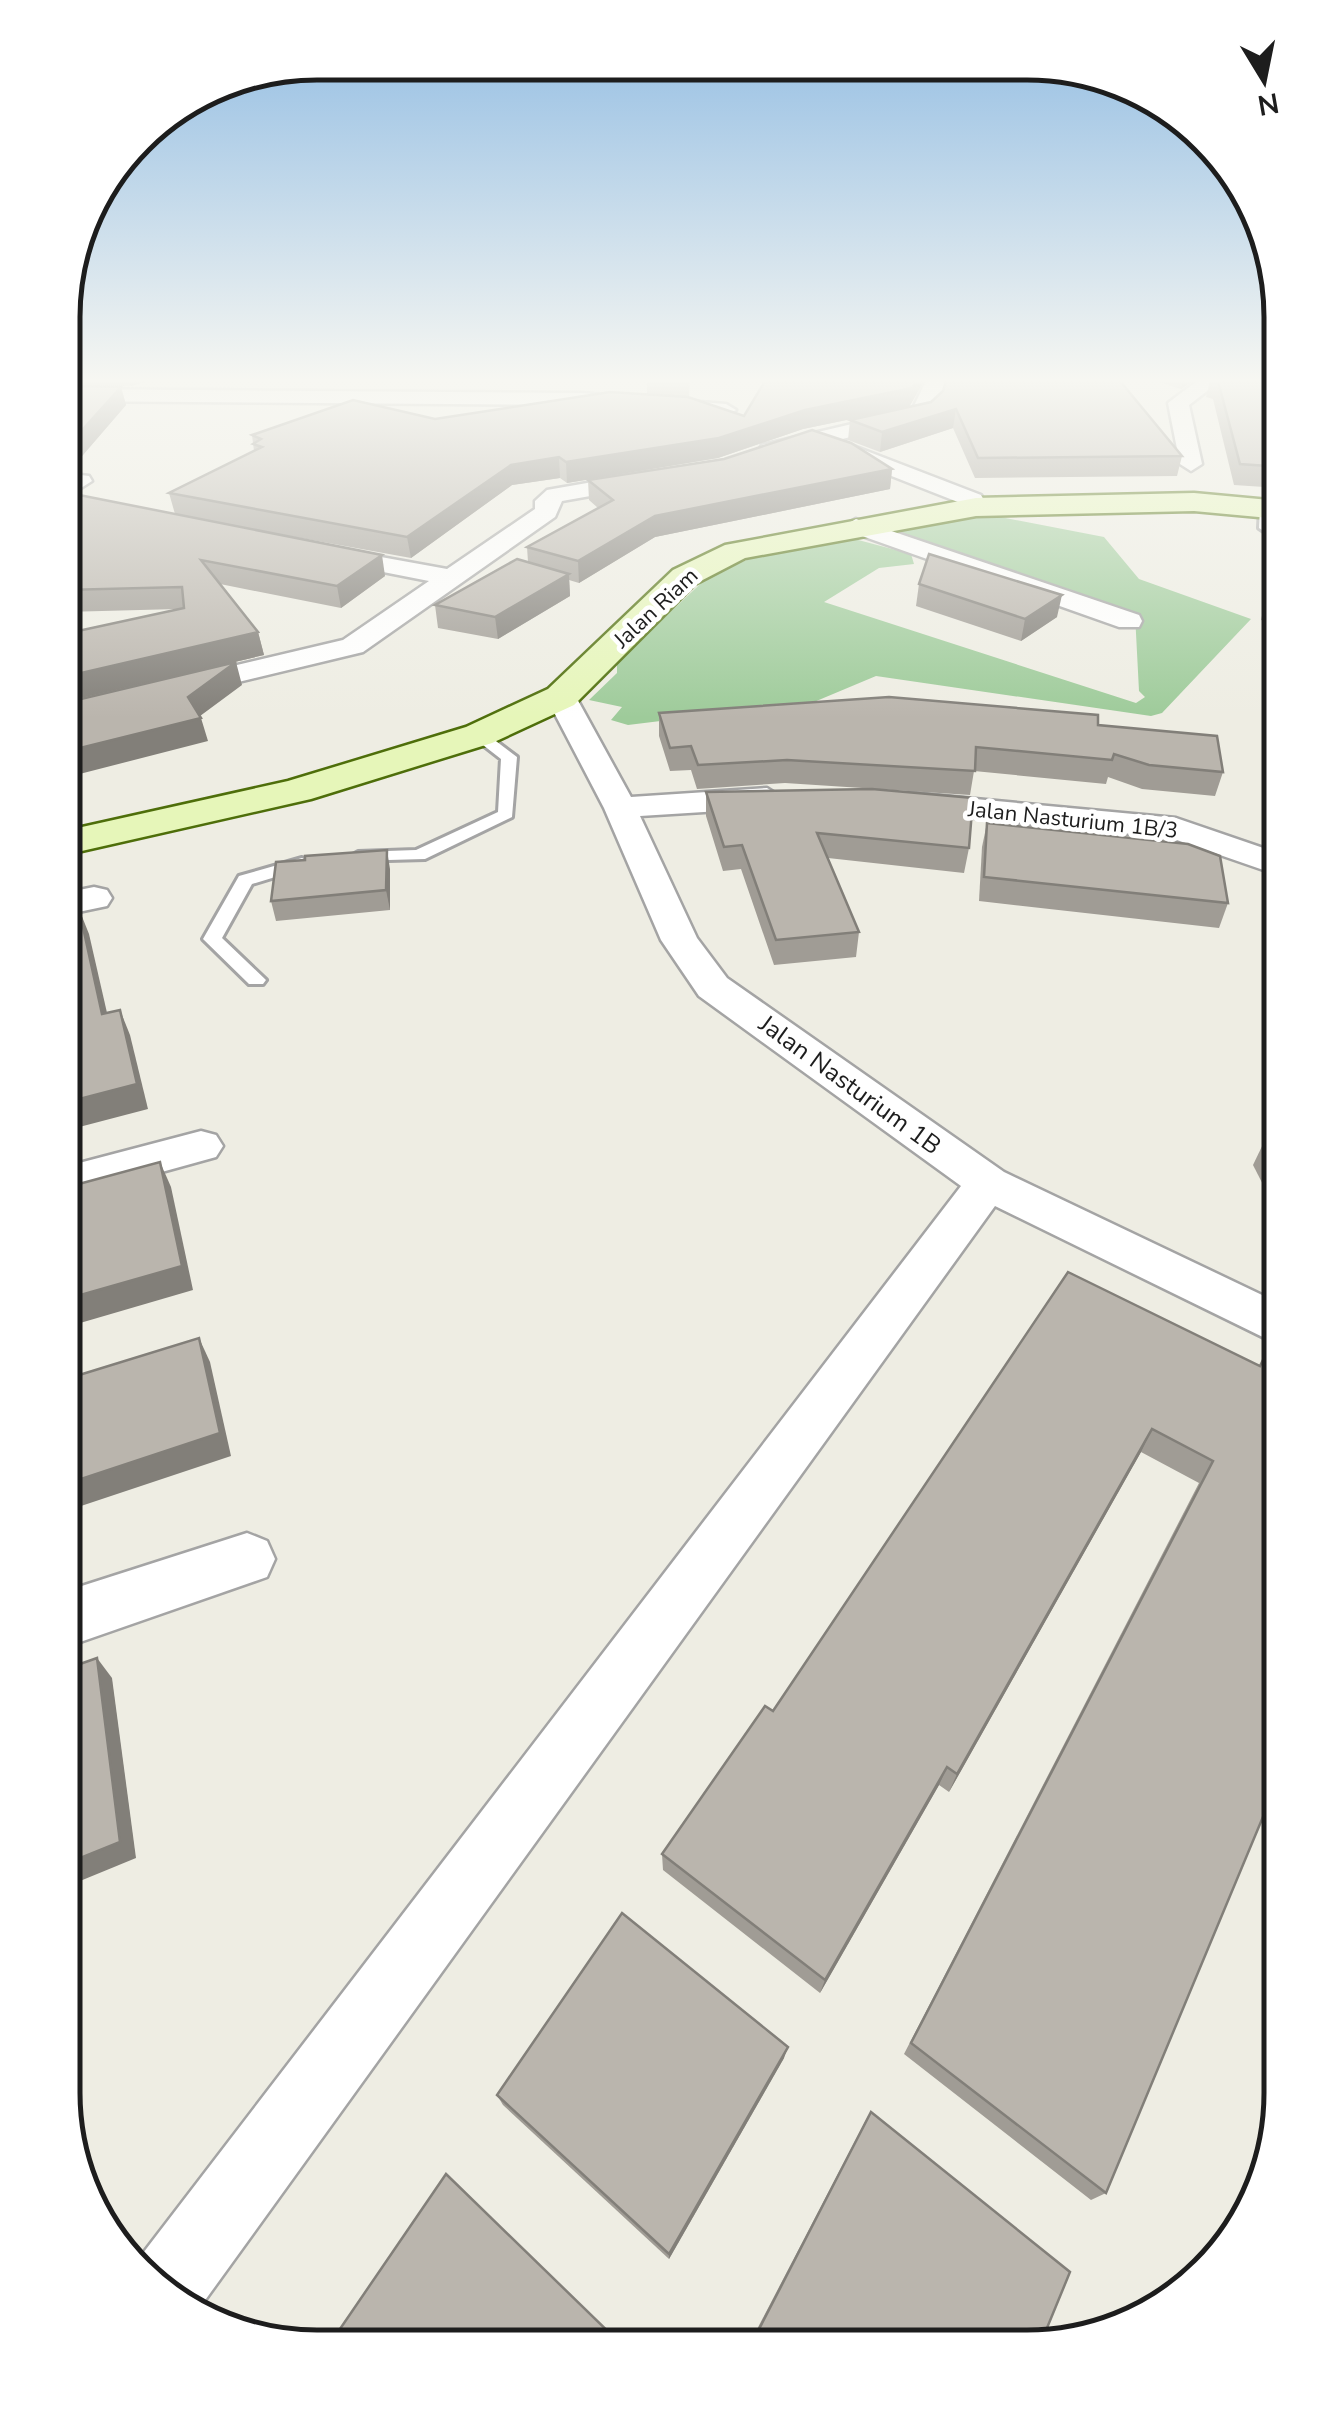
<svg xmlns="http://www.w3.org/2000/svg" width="1344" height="2410" font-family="'Nunito Sans',sans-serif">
<rect width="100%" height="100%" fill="#eeede3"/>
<path fill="#9ecb9a" d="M990,515L1104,537L1139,579L1251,619L1162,713L1151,716L876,676L814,702L628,725L611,720L622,707L589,700L617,673V662L712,573L755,557L847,537L911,554L914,564L879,568L824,602L1136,703L1145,697L1139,691L1135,614L914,543L898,530Z"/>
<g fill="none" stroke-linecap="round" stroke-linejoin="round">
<g stroke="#a4a4a4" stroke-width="6">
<g id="service">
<path d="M1266,504L1272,508L1271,528L1265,532L1259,528L1260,508Z"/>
<path d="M474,732H484L517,757L512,817L425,859L352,861L349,857L358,852L416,850L498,812L501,759L474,738Z"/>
<path d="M302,858L311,863L308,867L252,884L222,938L266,980L263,984H249L203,939L239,876Z"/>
</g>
</g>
<g stroke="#a4a4a4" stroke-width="5">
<g id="minor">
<path d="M926,381H946L937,409L926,419L838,440L981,495L988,507L984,512H968L963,504L815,446L770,456L759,450L762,445L912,410Z"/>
<path d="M1197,381H1220L1189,405L1202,464L1191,471L1180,464L1168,403Z"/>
<path d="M64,389L581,393L726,404L736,410L726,416L581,405L64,401Z"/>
<path d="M650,472L661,479L658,484L562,501L555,517L363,652L64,724V706L343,640L429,581L317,559L314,554L317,549L326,547L447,569L535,509V501L547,490Z"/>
<path d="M64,473L89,476L92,481L81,488L64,487Z"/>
<path d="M856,519L1139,615L1142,621L1139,627H1119L848,531L844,526Z"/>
<path d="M561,688L576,697L631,797L767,788L783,798L767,808L640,816L697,938L727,978L1004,1172L1281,1304V1346L995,1206L198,2310L162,2295L137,2261L961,1186L699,996L661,940L604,808L546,697Z"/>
<path d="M911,793L1176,818L1281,854V876L1171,838L899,810L895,803L899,796Z"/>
<path d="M94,887L107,890L112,898L107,906L64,915V893Z"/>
<path d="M201,1131L216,1135L223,1146L216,1157L64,1199V1167Z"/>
<path d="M247,1533L267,1541L275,1559L267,1577L63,1648V1592Z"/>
</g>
</g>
<g stroke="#4e6e0a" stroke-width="5">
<path id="secondary" d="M1194,493L1281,501V519L1194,511L976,516L745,558L695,584L574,705L492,743L311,799L64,855V831L288,781L466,727L548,689L673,570L725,545L976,498Z"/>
</g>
<use href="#service" fill="#fff" fill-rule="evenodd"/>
<use href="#minor" fill="#fff" fill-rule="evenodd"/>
<use href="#secondary" fill="#e6f6b9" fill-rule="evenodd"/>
</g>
<g fill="#a09c95">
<path d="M64,381H148L131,386H67L121,387L126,405L70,470H64Z"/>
<path d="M647,381H690L689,397L647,394Z"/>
<path d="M765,381H924L909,407L803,429L718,458L567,483L560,478L512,485L411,558L213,522L385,576L341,608L220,584L258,632L264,655L64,702L178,609L64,612V492L175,514L169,493L254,451L252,435L435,419L744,416Z"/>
<path d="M1156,381H1192L1181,389Z"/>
<path d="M1210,381H1281V488L1234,485L1213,399L1206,397Z"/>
<path d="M943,391L1182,456L1177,476L975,478L953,428L880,452L848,440L850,420L931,402Z"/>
<path d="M892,469L890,489L655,537L579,583L569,580L570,596L498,639L438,628L435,605L528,562L527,547L598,508L589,500L588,480Z"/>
<path d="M1275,566L1281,568V625L1261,620L1268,588Z"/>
<path d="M919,584L1057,617L1021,641L916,606Z"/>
<path d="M659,713L1098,725L1223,772L1215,796L1142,789L1108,777L1106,784L974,771L970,795L785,783L697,789L691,770L670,771L659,736Z"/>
<path d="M706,792L969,848L964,873L828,858L859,932L856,957L774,965L741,869L723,871L706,816Z"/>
<path d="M987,823L1228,903L1219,928L979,901L982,847Z"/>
<path d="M305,860L390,869V910L276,921L271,901Z"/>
<path d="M1281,952V966L1276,964Z"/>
<path d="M1265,1140H1281V1220L1253,1165Z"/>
<path d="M1068,1272L1260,1366L1106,2193L1091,2200L904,2054L1199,1483L1141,1452L949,1792L939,1785L820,1993L663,1870L662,1854L773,1711Z"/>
<path d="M784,2058L669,2259L503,2105L497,2095Z"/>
<path d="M871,2112L1027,2348L767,2347L754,2335L865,2122Z"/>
</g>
<g fill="#827f79">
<path d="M130,381H148L131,386Z"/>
<path d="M916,381H924L909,407L803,429L718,458L567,483L566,462L805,410Z"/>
<path d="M1183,381H1192L1181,389Z"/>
<path d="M121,387L126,405L70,470L64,450Z"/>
<path d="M956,409L953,428L880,452L882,432Z"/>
<path d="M559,457L560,478L512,485L411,558L407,537L511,465Z"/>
<path d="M892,469L890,489L655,537L579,583L578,561L655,516Z"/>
<path d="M382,555L385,576L341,608L337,586Z"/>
<path d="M569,574L570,596L498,639L495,617Z"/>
<path d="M1062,595L1057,617L1021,641L1025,619Z"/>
<path d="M258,632L264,655L64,702V677Z"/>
<path d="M236,662L242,685L196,719L201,718L208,741L64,778V752L188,697Z"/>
<path d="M387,850L390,869V910L386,890Z"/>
<path d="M79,909L89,934L113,1039L102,1014Z"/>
<path d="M120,1010L130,1035L148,1109L64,1131V1103Z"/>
<path d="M160,1162L171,1187L193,1290L63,1328V1300Z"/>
<path d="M199,1338L210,1362L231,1456L63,1512V1485Z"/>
<path d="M1152,1429L1141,1452L949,1792L957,1774Z"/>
<path d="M97,1658L112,1678L136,1858L63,1888V1865Z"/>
<path d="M947,1767L939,1785L820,1993L825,1980Z"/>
<path d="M788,2047L784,2058L669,2259V2254Z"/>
</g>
<g fill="#bab5ad" stroke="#827f79" stroke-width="2.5">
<path d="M765,381H916L912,388L805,410L719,438L566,462L559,457L511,465L407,537L169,493L262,447L253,444L261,439L252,435L353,400L435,419L610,392L688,397L744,416Z"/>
<path d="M946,381H1120L1182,456L978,458L956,409L882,432L850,420L931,402L943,391Z"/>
<path d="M1218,381H1281V467L1240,464Z"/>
<path d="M64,386L121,387L64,450Z"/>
<path d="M812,430L851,443L892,469L655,516L578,561L527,547L613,500L588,480L724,459Z"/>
<path d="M64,492L382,555L337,586L201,560L258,632L64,677V634L184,608L182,587L64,590Z"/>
<path d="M929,554L1062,595L1025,619L919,584Z"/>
<path d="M517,559L569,574L495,617L435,605Z"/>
<path d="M1275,566L1281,568V601L1268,598Z"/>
<path d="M236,662L188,697L201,718L64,752V703Z"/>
<path d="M889,697L1098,715V725L1217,736L1223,772L1149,765L1114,754L1112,760L976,747L975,771L787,760L698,765L691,746L670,748L659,713Z"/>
<path d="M872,789L973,798L969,848L817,833L859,932L776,940L742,845L724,847L706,792Z"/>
<path d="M987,823L1188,844L1220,856L1228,903L984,877Z"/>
<path d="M387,850L386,890L271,901L276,862L305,860V856Z"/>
<path d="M79,909L102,1014L120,1010L137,1084L64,1103V912Z"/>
<path d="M1265,1140H1281V1171Z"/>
<path d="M160,1162L182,1266L63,1300L64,1188Z"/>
<path d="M1068,1272L1260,1366L1263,1360L1281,1369V1761L1276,1774L1280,1776L1106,2193L911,2043L1213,1461L1152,1429L957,1774L947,1767L825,1980L662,1854L765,1706L773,1711Z"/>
<path d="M199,1338L220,1433L63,1485V1380Z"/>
<path d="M97,1658L120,1842L63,1865V1670Z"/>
<path d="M622,1913L788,2047L669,2254L497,2095Z"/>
<path d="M871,2112L1070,2272L1040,2345L1027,2348L772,2347L757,2333Z"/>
<path d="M446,2174L621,2344L620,2346L329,2345Z"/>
</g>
<linearGradient id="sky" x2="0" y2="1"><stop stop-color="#8dbae2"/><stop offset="0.53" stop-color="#f7f7f2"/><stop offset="1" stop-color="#f7f7f2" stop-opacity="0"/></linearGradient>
<rect width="1344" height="718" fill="url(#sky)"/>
<g text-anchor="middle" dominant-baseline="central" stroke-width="9" stroke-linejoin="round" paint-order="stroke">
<g font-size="22" fill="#1d1d1d" stroke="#fff">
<text transform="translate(656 608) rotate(-43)">Jalan Riam</text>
<text transform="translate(1073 820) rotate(6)">Jalan Nasturium 1B/3</text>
</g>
<g font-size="25" fill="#1d1d1d" stroke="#fff">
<text transform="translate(850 1085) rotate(36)">Jalan Nasturium 1B</text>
</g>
</g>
<path d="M0 0H1344V2410H0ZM317 80H1027A237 237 0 0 1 1264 317V2093A237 237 0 0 1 1027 2330H317A237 237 0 0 1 80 2093V317A237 237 0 0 1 317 80Z" fill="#fff" fill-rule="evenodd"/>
<path fill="none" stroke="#1d1d1d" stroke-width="5" d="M317 80H1027A237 237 0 0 1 1264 317V2093A237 237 0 0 1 1027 2330H317A237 237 0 0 1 80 2093V317A237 237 0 0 1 317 80Z"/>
<g transform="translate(1264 80) rotate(170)" stroke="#ffffff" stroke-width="8" paint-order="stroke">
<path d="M0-8L18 38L0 25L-18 38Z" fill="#1d1d1d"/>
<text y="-15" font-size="28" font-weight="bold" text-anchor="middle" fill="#1d1d1d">N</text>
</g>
</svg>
